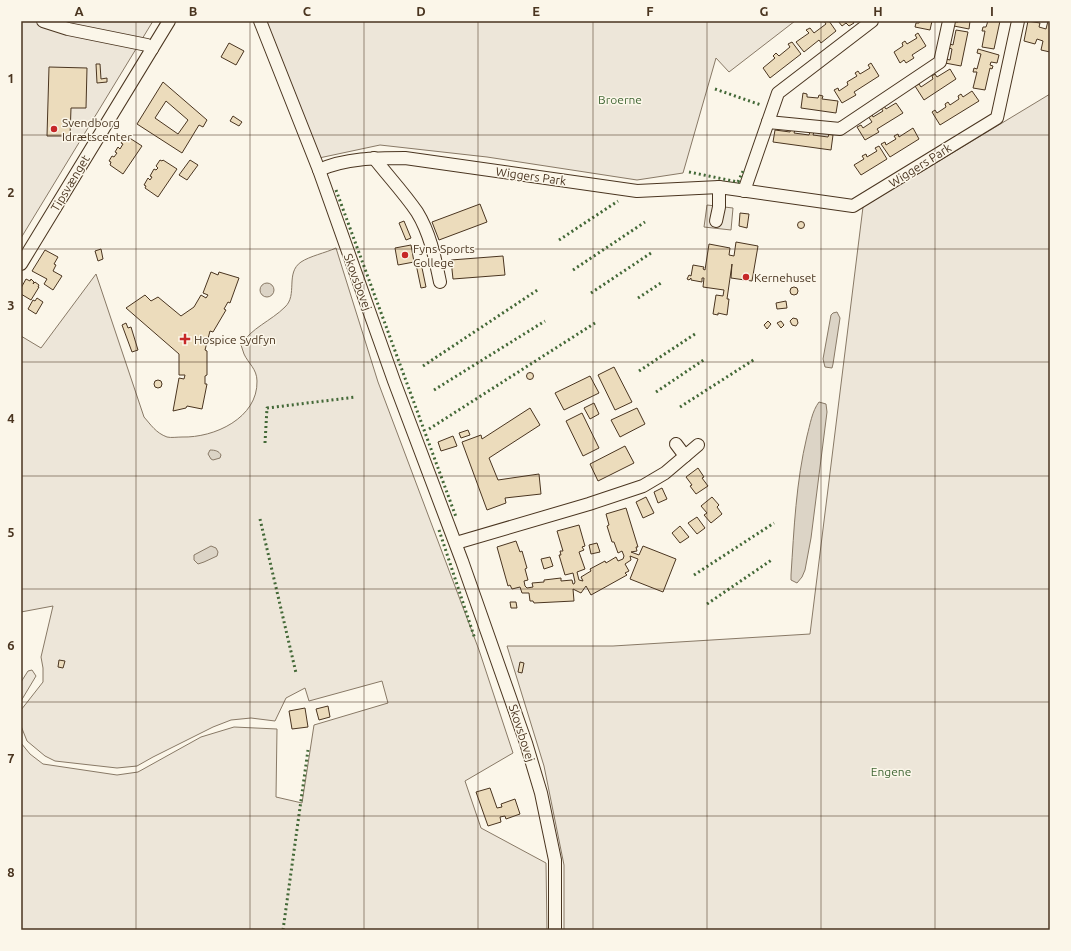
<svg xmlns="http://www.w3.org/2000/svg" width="1071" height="951" font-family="Ubuntu,sans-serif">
<rect width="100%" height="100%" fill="#fbf6e9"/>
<g fill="#ede6d9" stroke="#887966">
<path d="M21,21H153L21,238Z"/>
<path d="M265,21H795L729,72L716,58L683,173L637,180L487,157L380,145L319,158Z"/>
<path d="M1050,94V930H564V865L544,766L507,646H613L810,634L863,207Z"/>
<path d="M336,248L378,382L479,650L513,753L465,781L481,828L546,863L547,930H21V743L30,754L43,764L117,775L138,772L201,737L234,727L277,729L276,797L302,803L314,725L388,703L382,681L309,701L305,688L286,698L275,721L251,718L231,720L213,727L153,757L137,766L117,768L55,761L45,756L27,741L21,726V710L43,682V668L41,657L53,606L21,612V336L41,348L96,274L144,417C151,425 156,433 167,437C171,438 177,437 182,437C214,438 258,418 257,381C257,369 248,363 244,354C243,351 242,348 241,345C251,328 271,321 285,307C298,295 285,273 301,262C310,256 325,253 336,248Z"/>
<path d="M32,670L36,676L21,701V682L28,671Z"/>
</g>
<path fill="#ede7d9" stroke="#887966" d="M707,205L733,208L731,230L704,227Z"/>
<g fill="#dcd4c6" stroke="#887966">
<circle cx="267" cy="290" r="7"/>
<path d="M837,312L840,318L833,364L832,368L825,367L823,359L831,315L833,313Z"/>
<path d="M819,402L826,404L827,412L811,538L805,570L802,577L797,583L791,580V575C794,529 796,482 807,436C810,425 812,411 819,402Z"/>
<path d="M210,450C215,450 219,451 221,455L220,458L213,460L211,459L208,454Z"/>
<path d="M211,546L216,548L218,552L217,556L204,562L198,564L194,560V555Z"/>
</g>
<g fill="#ecdcbc" stroke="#4a3520" fill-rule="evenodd">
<path d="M824,21H829L836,31L821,43L819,40L804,52L796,42L809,33L806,30L810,28L814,33L826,24Z"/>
<path d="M838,21H853L854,23L849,26L846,23L842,26Z"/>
<path d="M920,21H932L930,30L915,27L916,23H919Z"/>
<path d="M958,21H970L969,29L954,26V22H958Z"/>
<path d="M988,21H1000L994,49L982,47L985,31H982L983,27H986Z"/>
<path d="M1028,21L1040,23L1039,27L1046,29L1048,21H1050V52L1041,50L1043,41L1037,39L1035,44L1024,41Z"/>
<path d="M956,30L968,32L961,66L945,63L946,59L950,60L952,49L949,48L950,44L953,45Z"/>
<path d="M918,33L926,46L912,55L914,58L906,63L904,60L900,63L894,52L903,46L902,43L905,41L907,44L917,38L915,35Z"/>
<path d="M792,42L801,54L770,78L763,68L775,58L773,56L776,53L779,56L790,47L788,44Z"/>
<path d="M229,43L244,51L236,65L221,57Z"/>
<path d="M978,49L999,55L997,63L991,62L990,65L993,66L992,69L990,68L985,90L973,88L977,72H973L974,68L977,69L981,54L977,53Z"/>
<path d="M871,63L879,76L854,92L856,95L842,103L834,90L838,88L839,91L848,85L847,82L857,76L855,73L858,71L860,74L870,68L868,65Z"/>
<path d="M96,64H100L101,79L107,78V82L97,83Z"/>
<path d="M49,67L87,68L86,108H71L70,136H47Z"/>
<path d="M950,69L956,79L924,100L915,86L919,84L921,87L933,79L932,76L935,74L937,77Z"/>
<path d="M163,82L207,120L203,127L199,125L182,153L137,124ZM166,101L188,120L178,134L155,118Z"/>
<path d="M972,91L979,101L940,125L932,112L935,110L937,113L946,107L945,104L948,102L950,105L959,99L958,96L961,94L963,97Z"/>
<path d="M803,93L807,94V97L818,98L819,95L823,96L822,99L838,101L836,113L801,108Z"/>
<path d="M896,103L903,113L877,129L879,132L865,140L857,127L861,125L863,128L872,122L868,116L872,114L873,117L883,111L881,108L884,106L886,109Z"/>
<path d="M233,116L242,122L239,126L230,121Z"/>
<path d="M913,128L919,139L890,157L881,144L885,142L886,145L896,139L894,136L898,134L899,137Z"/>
<path d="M791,129L795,130L794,133L809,135L810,132H814L813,135L828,137L829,134L833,135L831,150L773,142L775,130L790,132Z"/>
<path d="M128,137L142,146L123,174L110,165L111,162L109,161L112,156L114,157L117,153L115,152L118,147L120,149L123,144L121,143L124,138L126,140Z"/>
<path d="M879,146L887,159L861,175L854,165L864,159L862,156L866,154L867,157L877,151L875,148Z"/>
<path d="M160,160L162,161L163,160L177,169L158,197L145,188L146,186L144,185L148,178L150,180L152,177L150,176L154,169L156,170L158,168L156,166Z"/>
<path d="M190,160L198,165L187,180L179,175Z"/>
<path d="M480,204L487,222L439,240L432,222Z"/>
<path d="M740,213L749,214L747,228L739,226Z"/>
<path d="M404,221L411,238L406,240L399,223Z"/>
<circle cx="801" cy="225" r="3.5"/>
<path d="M736,242L758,246L752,281L731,278L732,264L727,299H729L727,315L718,313V315L713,314L716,295L723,296L724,290L703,287L704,278H702V282L691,280V278L689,280L687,279L689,275L691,276L693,265L704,267L703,269L705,270L709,244L730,248L729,255L734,256Z"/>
<path d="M411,245L414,262L398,265L395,248Z"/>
<path d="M101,249L103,259L98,261L95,251Z"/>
<path d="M45,250L58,257L54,264L56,265L53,271L62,276L53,290L44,284L47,279L32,271Z"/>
<path d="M503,256L505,275L453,279L451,260Z"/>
<path d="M421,263L426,287L421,288L416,264Z"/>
<path d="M211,272L218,275L219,272L239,278L230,303L228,302L224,309L226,310L213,332L210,331L205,350L207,351V375L205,376V384H207L202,409L187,406L186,408L173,411L179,378L184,379L185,375H179V354L126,308L145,295L151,301L158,297L181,316L194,307L201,295L206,298L208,295L203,293Z"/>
<path d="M26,279L30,281L31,279L34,282L33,284L35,282L39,285L38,287H39L31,300L21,294V288Z"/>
<circle cx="794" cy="291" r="4"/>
<path d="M37,298L43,302L36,314L28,309L33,300L35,301Z"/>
<path d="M786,301L787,308L777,309L776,303Z"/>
<path d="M793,318L797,319L798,323L796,326L792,325L790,321Z"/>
<path d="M768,321L771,324L767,329L764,325Z"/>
<path d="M781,321L784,325L781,328L777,323Z"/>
<path d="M126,323L128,328L131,327L138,350L132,352L122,325Z"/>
<path d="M614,367L632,402L615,410L598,375Z"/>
<circle cx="530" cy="376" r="3.5"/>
<path d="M590,376L599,393L564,410L555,393Z"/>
<circle cx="158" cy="384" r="4"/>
<path d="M594,403L599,414L590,419L584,408Z"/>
<path d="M530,408L540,425L489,458L498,480L539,474L541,494L505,498L506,503L487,510L462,442L481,435L482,439Z"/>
<path d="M637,408L645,424L620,437L611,420Z"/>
<path d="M582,413L599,448L583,456L566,421Z"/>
<path d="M468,430L470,435L461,438L459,433Z"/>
<path d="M453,436L457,446L441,451L438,442Z"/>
<path d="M625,446L634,463L598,481L590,464Z"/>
<path d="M698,468L704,477L702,478L708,486L696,494L690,486L692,485L686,477Z"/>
<path d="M662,488L667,499L658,503L654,492Z"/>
<path d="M646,497L654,513L643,518L636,502Z"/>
<path d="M712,497L719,505L717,507L722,514L711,523L704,515L707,513L701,506Z"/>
<path d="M626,508L638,547H636L637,551L631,552L639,555L643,546L676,559L663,592L630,579L638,559L630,556L631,560L625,564L629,571L625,573L627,575L591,595L586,586L581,593L573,589L574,601L534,603L533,601H530L529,593H522L520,587L512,589L510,585L508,586L497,547L516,541L520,552L522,551L527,568L525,569L528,580L524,581L525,586L527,588L533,587L532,583L544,582V580L561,578V581L572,580L573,584H574L575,582L573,573L565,575L559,555H561L560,551H563L557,531L579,525L585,546L582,547L584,550L579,552L585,569L577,572L579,580L583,581L581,577L591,571L590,569L605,561L606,563L616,557L618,561L623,559L624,556L622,551L618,553L614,542H612L607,526L609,525L606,514Z"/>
<path d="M697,517L705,528L697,534L688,523Z"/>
<path d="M680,526L689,537L680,543L672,533Z"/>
<path d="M597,543L600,552L591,554L589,545Z"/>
<path d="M550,557L553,566L544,569L541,559Z"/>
<path d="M510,602H516L517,608H511Z"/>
<path d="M59,660L65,661L63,668L58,667Z"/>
<path d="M520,662L524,663L522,673L518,672Z"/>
<path d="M328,706L330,717L319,720L316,709Z"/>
<path d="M305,708L308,727L292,729L289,711Z"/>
<path d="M490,788L497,808L502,807L501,804L515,799L520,814L506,819L505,816L500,817L501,822L488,826L476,792Z"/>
</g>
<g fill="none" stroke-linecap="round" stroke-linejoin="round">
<g stroke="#4a3520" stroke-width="14">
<g id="minor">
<path d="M43,21L68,29L147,45L152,49"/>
<path d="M260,21L319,170L394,381L462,561L526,743L541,793L555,860V930"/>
<path d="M768,122L840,129L940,62L949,21"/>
<path d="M374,158C388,176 404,193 417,212C430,233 435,258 440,282"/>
<path d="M319,170C346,158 375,158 405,158L637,191L719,187L853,206L997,118L1018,21"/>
<path d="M744,191L778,93L872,21"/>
<path d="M716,221L719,207V187"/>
<path d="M21,264L169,21"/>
<path d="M676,444L685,456"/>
<path d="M456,543L589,504L643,486L665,473L698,445"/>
</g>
</g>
<use href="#minor" stroke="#fbf6e9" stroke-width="12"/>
<g stroke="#436837" stroke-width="3" stroke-dasharray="2 3" stroke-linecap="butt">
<path d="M715,89L761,105"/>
<path d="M689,172L738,182L744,169"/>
<path d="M336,190L456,517"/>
<path d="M559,240L618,201"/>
<path d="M573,270L645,222"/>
<path d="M591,293L651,253"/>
<path d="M638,298L661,283"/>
<path d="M423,366L539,289"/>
<path d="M639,371L695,334"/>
<path d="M434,390L545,321"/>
<path d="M656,392L705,359"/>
<path d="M680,407L755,359"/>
<path d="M429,429L595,323"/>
<path d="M265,443L267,408L356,397"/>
<path d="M260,519L296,673"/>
<path d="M439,530L475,639"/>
<path d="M694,575L774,523"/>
<path d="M707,604L773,559"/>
<path d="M283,930L308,750"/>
</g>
</g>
<path fill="none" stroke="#4a3520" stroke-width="1" stroke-opacity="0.55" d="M136,21V930M250,21V930M364,21V930M478,21V930M593,21V930M707,21V930M821,21V930M935,21V930M21,135H1050M21,249H1050M21,362H1050M21,476H1050M21,589H1050M21,702H1050M21,816H1050"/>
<g fill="#c62828" stroke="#fbf6e9" stroke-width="1.5">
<circle cx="54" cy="129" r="4"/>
<circle cx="405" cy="255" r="4"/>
<circle cx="746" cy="277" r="4"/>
<path d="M183 333h4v4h4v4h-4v4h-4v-4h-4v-4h4z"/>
</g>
<g text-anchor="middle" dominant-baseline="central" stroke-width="3" stroke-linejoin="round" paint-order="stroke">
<g font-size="12" fill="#436837" stroke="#fbf6e9">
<text x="620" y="99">Broerne</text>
<text x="891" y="771">Engene</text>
</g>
<g font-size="12" fill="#4a3520" stroke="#fbf6e9" text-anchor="start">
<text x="62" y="122">Svendborg<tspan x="62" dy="14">Idrætscenter</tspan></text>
<text x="413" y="248">Fyns Sports<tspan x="413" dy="14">College</tspan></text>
<text x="754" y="277">Kernehuset</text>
<text x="194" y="339">Hospice Sydfyn</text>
</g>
<g font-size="12" fill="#4a3520" stroke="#fbf6e9">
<text transform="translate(920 165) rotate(-32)">Wiggers Park</text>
<text transform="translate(531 176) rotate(8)">Wiggers Park</text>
<text transform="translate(70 183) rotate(-59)">Tipsvænget</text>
<text transform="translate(358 282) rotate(70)">Skovsbovej</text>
<text transform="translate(522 733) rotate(72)">Skovsbovej</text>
</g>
</g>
<rect width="1071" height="951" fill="none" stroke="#fbf6e9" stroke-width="44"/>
<rect x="22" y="22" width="1027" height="907" fill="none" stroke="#4a3520" stroke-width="1.5"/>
<g font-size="13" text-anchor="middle" font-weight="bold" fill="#4a3520">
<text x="79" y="16">A</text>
<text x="193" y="16">B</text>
<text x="307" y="16">C</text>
<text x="421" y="16">D</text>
<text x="536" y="16">E</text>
<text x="650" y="16">F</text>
<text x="764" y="16">G</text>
<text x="878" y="16">H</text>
<text x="992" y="16">I</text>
<text x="11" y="83">1</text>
<text x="11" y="197">2</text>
<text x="11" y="310">3</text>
<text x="11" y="423">4</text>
<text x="11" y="537">5</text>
<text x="11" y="650">6</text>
<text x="11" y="763">7</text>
<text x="11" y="877">8</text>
</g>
</svg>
